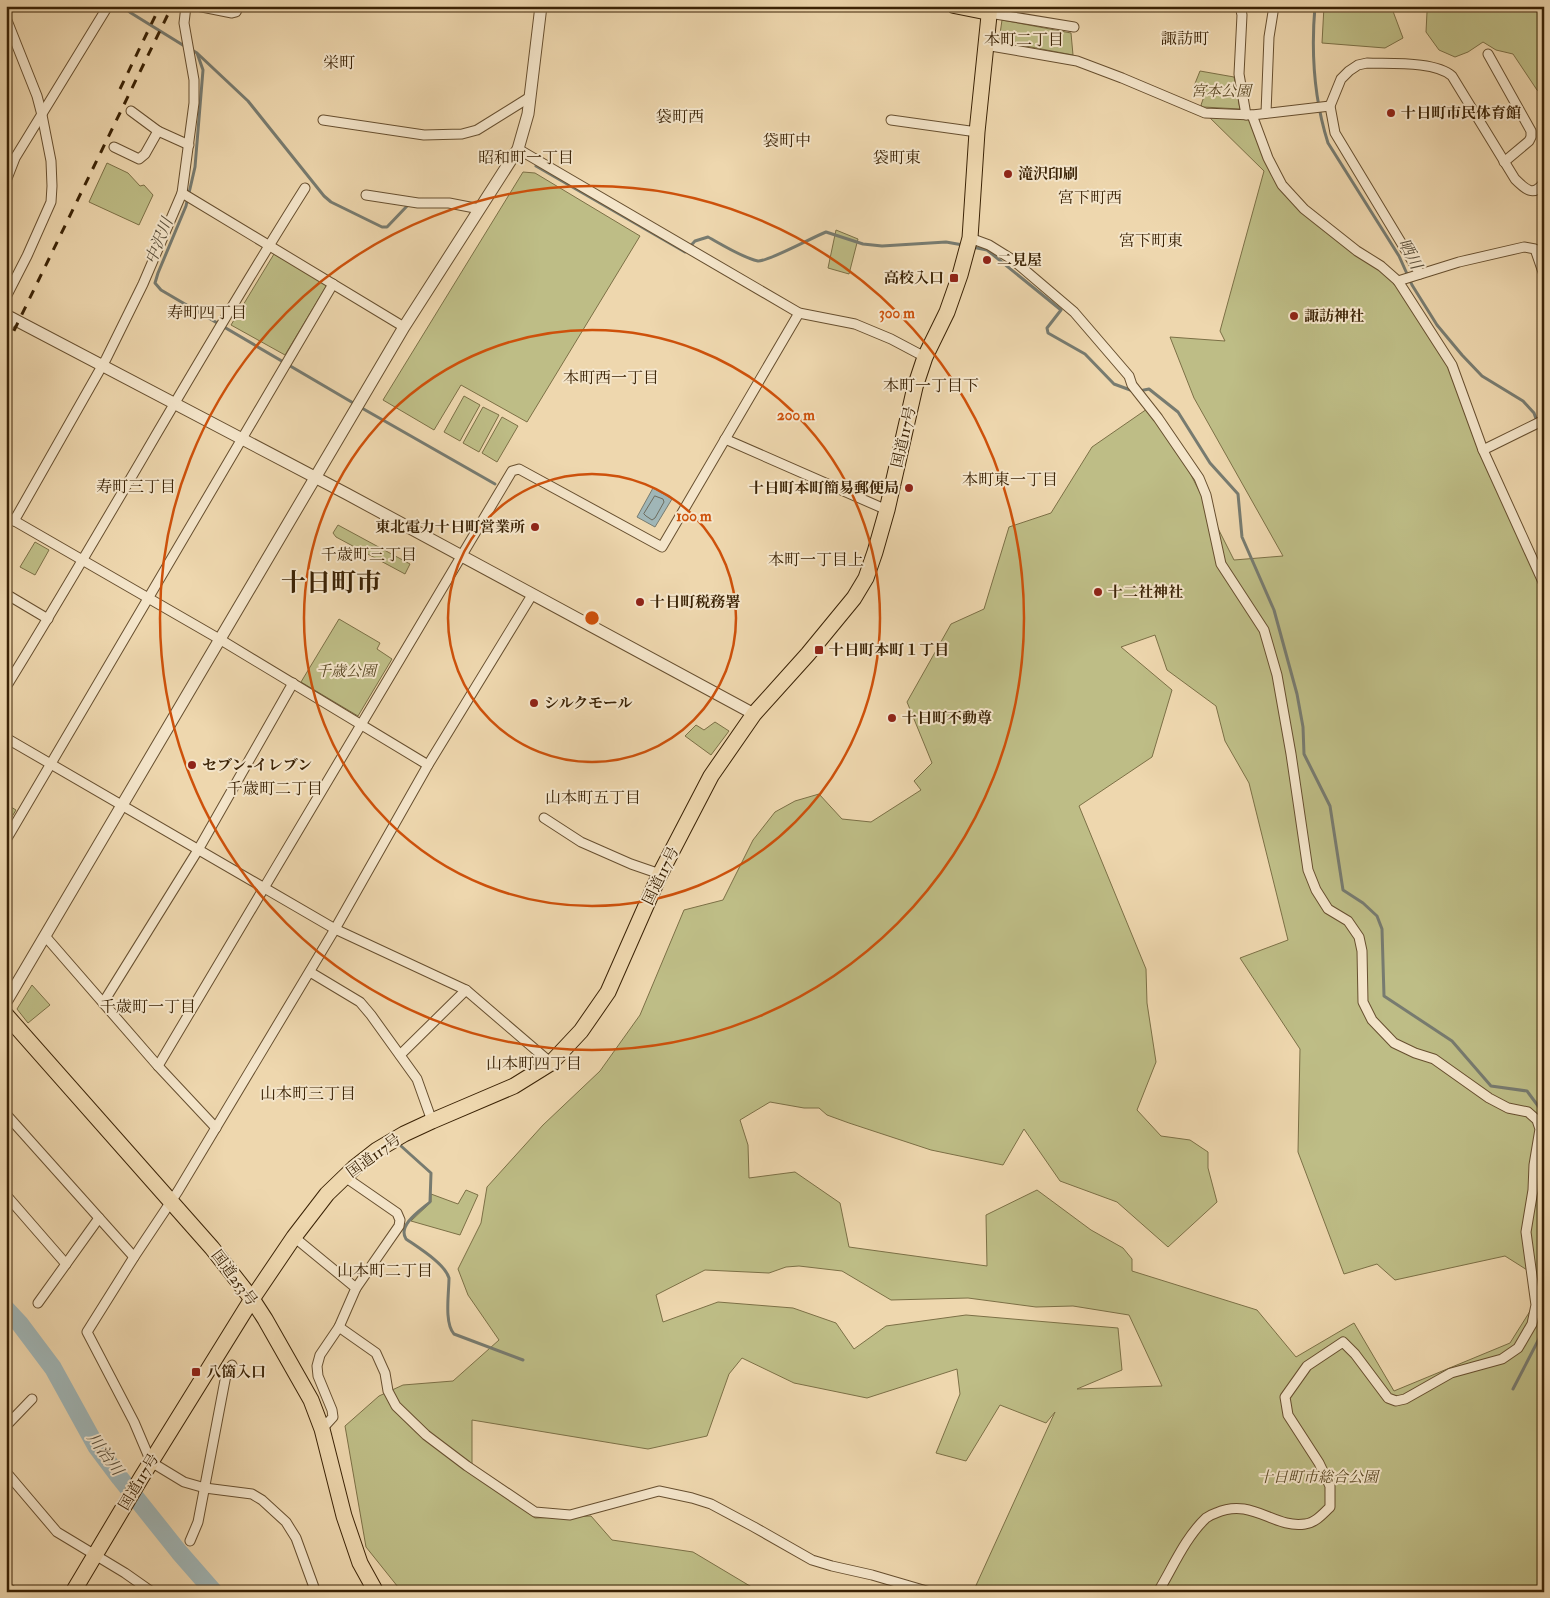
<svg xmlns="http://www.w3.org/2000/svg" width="1550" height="1598" font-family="'IM FELL Double Pica','Noto Serif JP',serif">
<rect width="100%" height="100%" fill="#eed7ae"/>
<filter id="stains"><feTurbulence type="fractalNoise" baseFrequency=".004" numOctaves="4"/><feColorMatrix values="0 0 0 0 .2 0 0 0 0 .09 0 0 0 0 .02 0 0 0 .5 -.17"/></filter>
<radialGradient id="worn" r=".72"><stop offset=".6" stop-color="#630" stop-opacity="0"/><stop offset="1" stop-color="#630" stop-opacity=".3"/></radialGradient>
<g fill="#bebd86" stroke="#7c7046" fill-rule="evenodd">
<path d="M1324,6H1391L1403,38L1385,48L1322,43Z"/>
<path d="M1425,6H1544V95L1537,90L1513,54L1496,50L1483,42L1468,52L1455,57L1439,50L1426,32L1427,12Z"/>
<path d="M1002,20L1071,33L1073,55L999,41Z"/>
<path d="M1200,71L1234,77L1240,109L1203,107L1201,105L1206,91L1194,86Z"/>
<path d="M1205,113L1246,115L1261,140L1282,185L1398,281L1460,385L1544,584V1592H973L1055,1412L1046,1423L1000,1405L966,1461L936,1453L960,1394L957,1369L867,1398L794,1383L742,1358L729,1374L707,1436L648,1449L472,1420V1467L535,1518L591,1516L612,1540L693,1552L760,1592H402L366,1547L345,1426L379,1396L403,1385L453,1381L499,1340L468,1295L458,1269L481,1223L487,1187L543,1125L600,1071L640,1015L684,910L723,900L753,840L775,812L795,801L819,794L842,819L871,822L921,790L914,781L932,763L907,702L951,624L984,609L1009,527L1051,513L1092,447L1147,409L1188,469L1234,560L1283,556L1194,398L1170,337L1225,341L1220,331L1264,171ZM1155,635L1167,670L1216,706L1225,741L1249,783L1288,940L1240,958L1300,1049L1298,1152L1344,1274L1377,1264L1395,1280L1505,1256L1535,1275L1532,1308L1510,1343L1394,1391L1354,1323L1296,1357L1257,1310L1132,1271V1259L1123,1248L1091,1230L1037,1190L986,1215L987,1266L849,1247L840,1203L795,1172L749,1178L748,1145L740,1120L770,1102L804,1108H819L827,1115L849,1123L931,1150L1003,1165L1024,1129L1060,1181L1117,1202L1168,1247L1217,1202L1208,1168V1152L1190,1140L1161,1136L1137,1110L1156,1062L1147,1003L1146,969L1079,806L1152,757L1172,690L1121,647ZM799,1266L842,1271L891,1300L968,1298L1036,1307L1073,1306L1129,1315L1162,1386L1077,1389L1122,1370L1118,1328L966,1315L886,1326L854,1349L836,1323L793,1308L718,1302L663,1322L656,1295L705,1270L769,1273L786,1267Z"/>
<path d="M107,163L128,173L140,186L144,185L153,195L139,225L89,202Z"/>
<path d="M523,172L535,173L640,236L527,422L461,385L434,430L383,400Z"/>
<path d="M836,230L858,239L849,274L828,268Z"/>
<path d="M274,254L327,285L285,355L231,325Z"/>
<path d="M464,396L480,405L460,441L444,432Z"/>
<path d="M483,407L499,415L479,452L463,443Z"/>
<path d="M502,417L518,426L497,462L482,453Z"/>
<path d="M338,525L410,564L405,574L336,537L333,533Z"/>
<path d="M35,542L49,550L35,575L20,567Z"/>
<path d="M339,619L380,643L377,649L392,659L358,716L301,682Z"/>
<path d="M715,722L729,731L711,755L685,736L696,725L704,730Z"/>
<path d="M6,804L16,810L10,820L6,818Z"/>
<path d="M32,985L50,1005L28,1023L17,1009Z"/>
<path d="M466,1190L478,1195L460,1235L411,1221L431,1202V1194L458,1204Z"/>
</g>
<path fill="#a0b6b7" stroke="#777b70" d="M653,488L672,499L655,527L637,517Z"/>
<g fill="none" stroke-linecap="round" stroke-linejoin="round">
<path stroke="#6d6c5e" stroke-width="1" d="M655,496L663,499L664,502L655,518L652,520L646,516L644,514Z"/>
<g stroke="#777b70" stroke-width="3">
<path d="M123,6L131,13L186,47"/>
<path d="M1315,6C1311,52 1314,99 1328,143L1399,256L1412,285L1437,325L1462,355L1482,376L1523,401L1534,413L1540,430L1541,462L1544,479"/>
<path d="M192,50L197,53L203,70L195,167L186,206L158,273L155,283L161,290L355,404"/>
<path d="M198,54L248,101L324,196L331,202L382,227H387L408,205"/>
<path d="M536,166L685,252L695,241L708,237C721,244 743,258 758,261C768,262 813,237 826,232L863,244L882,246L946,242L963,245"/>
<path d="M972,247L987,250L1061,310L1047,328L1048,333L1085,354L1114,384L1133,391"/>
<path d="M1139,391L1149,389L1178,412L1210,463L1238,494L1242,537L1274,610L1297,694L1303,727L1304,754L1330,806L1343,890L1363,903L1377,916L1382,929L1384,996L1452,1041L1491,1086L1527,1091L1544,1114"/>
<path d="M360,407L495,484"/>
<path d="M401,1146L431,1173L430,1202C421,1210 397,1225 406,1239C419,1248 445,1264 449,1278C449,1293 444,1323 454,1334L523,1360"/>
<path d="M1544,1237V1242"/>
<path d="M1513,1389L1542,1333V1298L1544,1289"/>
</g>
<path stroke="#a0b6b7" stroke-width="18" d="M6,1309L20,1324L53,1368L96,1446L120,1478L179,1552L214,1592"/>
<g stroke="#674f2f" stroke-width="11">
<g id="minor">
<path d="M197,6L232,13L236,12L239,6"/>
<path d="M1240,6L1242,15L1239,74L1246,115"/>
<path d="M989,13L1074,27"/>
<path d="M6,18L37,96L42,115L51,161L52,186L51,202L27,256L6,297"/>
<path d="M985,45L1077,61L1122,78L1205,113L1252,115L1330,106"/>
<path d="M1488,54L1531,131V137L1529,141L1504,162"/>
<path d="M131,111L158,131"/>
<path d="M1266,113L1269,37L1274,6"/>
<path d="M1252,115L1268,158L1282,185L1304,209L1357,251L1381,266L1398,281L1452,365L1483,450L1543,582"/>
<path d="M323,120L424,135L462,134L477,130L530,97"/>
<path d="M891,120L977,132"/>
<path d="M114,147L139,159L145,154L158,131L189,145"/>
<path d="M518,149L799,313L855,324L891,339L925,357"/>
<path d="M6,181L15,158L108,6"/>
<path d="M182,193L404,327"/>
<path d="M366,195L418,203H449L480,209"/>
<path d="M970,238L989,245L1013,260L1074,312L1129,376L1132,385L1158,418L1199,478L1206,495L1221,564L1264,630L1277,675L1291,754L1308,870L1316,890L1328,909L1348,921L1359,937L1362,951L1363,1002L1372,1020L1394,1043L1415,1053L1434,1059L1489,1098L1508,1108L1528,1112L1537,1120L1540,1129L1534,1165L1533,1190L1526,1232L1536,1305L1532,1324L1518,1348L1502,1359L1451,1373L1405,1399L1396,1401L1388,1398L1355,1354L1343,1342L1307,1366L1285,1397L1288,1415L1319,1463L1330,1486V1507C1323,1514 1315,1523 1305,1524C1274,1529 1252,1497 1216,1513C1213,1514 1209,1516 1206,1518C1185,1538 1173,1567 1158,1592"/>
<path d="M1420,274L1335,133L1330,106L1341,79L1349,71L1358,65L1367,63C1390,64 1435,61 1452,76L1515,179C1525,189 1534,198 1544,182"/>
<path d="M1398,281L1459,262L1524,247L1535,249L1544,275"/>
<path d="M6,331L13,318"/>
<path d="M725,439L887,510"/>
<path d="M1483,450L1544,420"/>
<path d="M6,516L221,640L428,765"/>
<path d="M14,521L106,359L143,284L182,193L194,103V80L184,23L186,6"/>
<path d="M6,594L48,619"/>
<path d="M6,687C108,522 201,352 305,188"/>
<path d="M6,738L335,929L466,990L551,1063"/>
<path d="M544,818L581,842L631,864L660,874"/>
<path d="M6,840L333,284"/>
<path d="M45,936L158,1066L216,1128"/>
<path d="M310,972L360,1002L371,1015L417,1079L432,1121"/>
<path d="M103,1003L198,850L293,683"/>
<path d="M400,1055L466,990"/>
<path d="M158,1066L512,471L519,469L662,547L799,313"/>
<path d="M6,1114L134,1257"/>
<path d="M345,1177L397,1213L400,1220L399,1226L356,1288"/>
<path d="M6,1195L66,1264"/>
<path d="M294,1237L356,1288L339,1327L320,1355L317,1366L318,1376L332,1410L333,1417L322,1429"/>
<path d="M38,1303L99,1218"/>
<path d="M339,1327L376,1353L385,1373L388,1391L396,1406L426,1435L467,1466L535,1512L570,1515L659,1491L692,1498L711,1504L754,1527L812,1560L832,1566L872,1575L930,1592"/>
<path d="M6,1426L32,1399"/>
<path d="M6,1472L57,1532L125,1573L152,1592"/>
<path d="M190,1541L198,1522L226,1375L232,1365"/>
<path d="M6,1587L14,1592"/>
<path d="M315,1590L296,1538L286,1522L262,1500L252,1494L205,1488L184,1482L151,1462L134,1422L87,1332L134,1257L178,1191L335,929L428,765L532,595"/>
</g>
</g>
<g stroke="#674f2f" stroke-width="13">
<g id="tertiary">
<path d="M6,315L347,494L754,714"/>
<path d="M6,1002L404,327L518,149L528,114L541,6"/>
</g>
</g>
<g stroke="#3a2205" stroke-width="16">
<path id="primary" d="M954,6L989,13"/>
</g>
<g stroke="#3a2205" stroke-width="17">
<g id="trunk">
<path d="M6,1015L212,1248L252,1299L265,1319L311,1400L322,1429L344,1516L360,1563L376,1592"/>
<path d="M73,1592L141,1478L252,1299L294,1237L327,1194L354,1168L377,1150L404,1134L432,1121L514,1086L551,1063L581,1031L608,992L660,874L711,776L754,714L808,654L854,598L866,578L875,552L887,510L915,387L925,357L947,312L960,275L970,238L977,132L990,6"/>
</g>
</g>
<use href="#minor" stroke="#f4e5ca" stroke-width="9"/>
<use href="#tertiary" stroke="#f4e5ca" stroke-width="11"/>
<use href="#primary" stroke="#eed7ae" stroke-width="14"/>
<use href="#trunk" stroke="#eed7ae" stroke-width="15"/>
<g stroke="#3a2205" stroke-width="3" stroke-dasharray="9 9" stroke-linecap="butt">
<path d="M120,89L160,6"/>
<path d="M6,347L172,6"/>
</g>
</g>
<g fill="none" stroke="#ce510b" stroke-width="2.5">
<circle cx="592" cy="618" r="144"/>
<circle cx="592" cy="618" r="288"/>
<circle cx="592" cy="618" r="432"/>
</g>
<g fill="#8f2418" stroke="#f4e5ca" stroke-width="2">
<circle cx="1391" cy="113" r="5"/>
<circle cx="1008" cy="174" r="5"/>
<circle cx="987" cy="260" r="5"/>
<rect x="949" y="273" width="10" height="10" rx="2.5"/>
<circle cx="1294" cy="316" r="5"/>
<circle cx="909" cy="488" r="5"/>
<circle cx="535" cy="527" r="5"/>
<circle cx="1098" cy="592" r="5"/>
<circle cx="640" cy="602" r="5"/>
<rect x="814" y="645" width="10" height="10" rx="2.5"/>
<circle cx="534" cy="703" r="5"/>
<circle cx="892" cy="718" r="5"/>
<circle cx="192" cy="765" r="5"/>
<rect x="191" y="1367" width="10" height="10" rx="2.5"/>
</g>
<g text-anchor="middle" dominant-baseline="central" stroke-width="4" stroke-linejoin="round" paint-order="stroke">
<g font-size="15" font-style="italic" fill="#5b4925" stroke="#f4e5ca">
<text x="1221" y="91">宮本公園</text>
<text x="346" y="671">千歳公園</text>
<text x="1318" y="1477">十日町市総合公園</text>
</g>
<g font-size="15" font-weight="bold" fill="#3a2205" stroke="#f4e5ca" text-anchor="start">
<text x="1401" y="113">十日町市民体育館</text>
<text x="1018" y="174">滝沢印刷</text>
<text x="997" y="260">二見屋</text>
<text x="944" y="278" text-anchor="end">高校入口</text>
<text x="1304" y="316">諏訪神社</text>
<text x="899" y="488" text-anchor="end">十日町本町簡易郵便局</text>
<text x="525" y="527" text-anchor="end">東北電力十日町営業所</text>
<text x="1108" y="592">十二社神社</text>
<text x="650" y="602">十日町税務署</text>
<text x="829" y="650">十日町本町１丁目</text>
<text x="544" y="703">シルクモール</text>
<text x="902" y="718">十日町不動尊</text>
<text x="202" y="765">セブン-イレブン</text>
<text x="206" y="1372">八箇入口</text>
</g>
<g font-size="15" fill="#3a2205" stroke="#f4e5ca">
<text transform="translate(904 437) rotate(-77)">国道117号</text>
<text transform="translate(661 876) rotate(-64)">国道117号</text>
<text transform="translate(374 1156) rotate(-36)">国道117号</text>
<text transform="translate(234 1278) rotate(53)">国道253号</text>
<text transform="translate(139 1482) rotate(-59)">国道117号</text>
</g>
<g font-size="16" fill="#3a2205" stroke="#f4e5ca">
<text x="1185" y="39">諏訪町</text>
<text x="1024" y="40">本町二丁目</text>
<text x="339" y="63">栄町</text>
<text x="680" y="117">袋町西</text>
<text x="787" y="141">袋町中</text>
<text x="526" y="158">昭和町一丁目</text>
<text x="897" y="158">袋町東</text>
<text x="1090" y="198">宮下町西</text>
<text x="1151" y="241">宮下町東</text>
<text x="207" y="313">寿町四丁目</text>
<text x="611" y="378">本町西一丁目</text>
<text x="931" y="386">本町一丁目下</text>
<text x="1010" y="480">本町東一丁目</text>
<text x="136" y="487">寿町三丁目</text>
<text x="369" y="555">千歳町三丁目</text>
<text x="816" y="560">本町一丁目上</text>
<text x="275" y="789">千歳町二丁目</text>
<text x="593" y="798">山本町五丁目</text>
<text x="148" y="1007">千歳町一丁目</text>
<text x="534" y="1064">山本町四丁目</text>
<text x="308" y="1094">山本町三丁目</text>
<text x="385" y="1271">山本町二丁目</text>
</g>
<g font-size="16" font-style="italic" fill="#594e3a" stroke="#f4e5ca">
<text transform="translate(159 241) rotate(-68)">中沢川</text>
<text transform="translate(1410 254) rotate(63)">晒川</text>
<text transform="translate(105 1454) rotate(54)">川治川</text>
</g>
<g font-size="25" font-weight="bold" fill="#3a2205" stroke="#f4e5ca">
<text x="331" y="583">十日町市</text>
</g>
</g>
<circle cx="592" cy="618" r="8" fill="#ce510b" stroke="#f4e5ca" stroke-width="2.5"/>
<g font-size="15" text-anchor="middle" font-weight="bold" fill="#ce510b" stroke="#f4e5ca" stroke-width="4" stroke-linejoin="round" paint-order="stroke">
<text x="897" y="318">300 m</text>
<text x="796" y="420">200 m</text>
<text x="694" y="521">100 m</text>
</g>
<rect width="1550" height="1598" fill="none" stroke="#eed7ae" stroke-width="25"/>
<rect x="8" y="8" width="1535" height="1583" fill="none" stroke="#3a2205" stroke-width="2.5"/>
<rect x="12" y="12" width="1525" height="1573" fill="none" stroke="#3a2205"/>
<rect width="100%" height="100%" filter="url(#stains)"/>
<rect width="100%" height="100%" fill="url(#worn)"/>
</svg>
